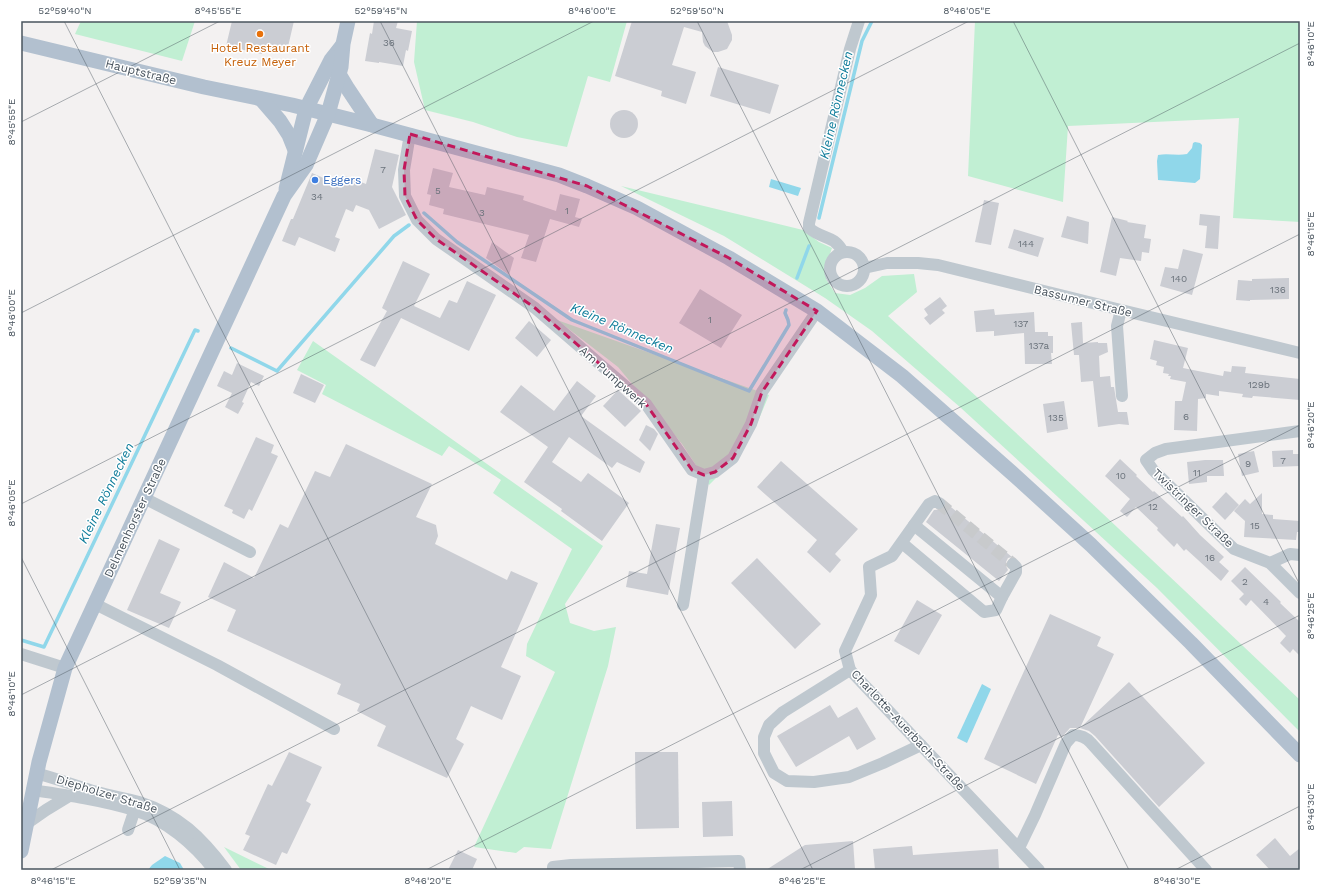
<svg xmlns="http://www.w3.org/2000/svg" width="1321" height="891" font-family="'Work Sans',sans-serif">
<rect width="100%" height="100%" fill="#f3f1f1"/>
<g fill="#c1efd3">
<path d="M81,21H195L182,61L75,34Z"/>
<path d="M417,21H627L610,82L588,76L567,147L517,137L473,122L425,110L414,62Z"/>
<path d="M975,21H1300V222L1233,218L1239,118L1068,126L1063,202L968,176Z"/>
<path d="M621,186L803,230L819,242L832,248L826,266V279L835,293L850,295L865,288L882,276L914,274L917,292L888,316C1028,442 1164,571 1300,700V732L1157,588L961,408L872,331L825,298L724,236Z"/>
<path d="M557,320L769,395L756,426L719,475L709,485L682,444L618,367Z"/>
<path d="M313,341L603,546L565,604L570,623L594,631L616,627L608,666L551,849L524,847L516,853L474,847L555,672L526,656L527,644L572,549L493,493L501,480L449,446L442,456L322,394L326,385L297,370Z"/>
<path d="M224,847L271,870H241Z"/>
</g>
<g fill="#90d7ea">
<path d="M1195,142L1200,143L1202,145L1200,179L1195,183L1158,180L1157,161L1158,155C1168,153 1177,156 1187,154L1192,148L1193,143Z"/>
<path d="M771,179L801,188L798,196L769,187Z"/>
<path d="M982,684L991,689L967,743L957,738Z"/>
<path d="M165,856L180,863L184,870H148L152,865Z"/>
</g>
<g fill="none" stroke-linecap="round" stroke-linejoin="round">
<g stroke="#90d7ea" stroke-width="3.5">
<path d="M424,213L457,242L572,320L749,391L789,325L788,320L785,313L786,310"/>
<path d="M819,218L862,41L872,21"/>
<path d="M797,278L809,246"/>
<path d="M231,348L277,371L394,236L409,225"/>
<path d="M21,640L44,647L195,330L198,331"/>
</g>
</g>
<g fill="#cbcdd3">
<path d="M232,21H294L287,51L276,48L275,52L263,49L262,54L226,46Z"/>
<path d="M374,21H398L396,28L412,31L408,51L406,50L403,66L379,62V63L365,61L370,33L372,34Z"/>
<path d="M632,21H727L732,35V40L727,49L718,52H713L705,46L703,42L702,32L684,27L672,65L696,72L686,104L661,96L662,91L615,76Z"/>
<path d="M718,67L779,85L770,114L710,96Z"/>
<circle cx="624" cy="124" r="14"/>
<path d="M375,149L399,155L392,187L406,215L379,229L369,210L356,205L353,212L346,209L335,237L340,239L335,252L299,237L295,246L282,241L291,219H293L312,173L342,186L346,176L366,184Z"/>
<path d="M433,168L453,173L449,187L485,195L487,187L524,196L523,200L556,211L560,194L580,199L575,217L582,219L579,227L550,219L536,262L521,258L529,235L443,214L444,209L429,205L431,195L427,194Z"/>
<path d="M984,200L999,203L991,245L975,242Z"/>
<path d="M1200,214L1220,216L1218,249L1205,248L1207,226L1199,225Z"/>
<path d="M1067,216L1089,222L1088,244L1061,237Z"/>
<path d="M1112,217L1128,221L1127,222L1146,225L1144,238L1151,239L1149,253L1142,252L1141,261L1120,258L1116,276L1100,272Z"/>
<path d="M1014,229L1044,238L1038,257L1008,248Z"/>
<path d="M492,242L514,258L509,275L486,258Z"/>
<path d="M1183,249L1203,254L1192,295L1160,286L1165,267L1178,269Z"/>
<path d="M403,261L430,274L414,306L440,318L449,300L457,303L467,281L496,295L469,351L401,318L375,367L360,360L387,311L382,308Z"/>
<path d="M1289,278V299L1250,300V301L1236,300L1238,280L1252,281V279Z"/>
<path d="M700,289L742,315L721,348L679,323Z"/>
<path d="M940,297L947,306L942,310L945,313L930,325L924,318L928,315L924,309Z"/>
<path d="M994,309L995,315L1034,312L1035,332H1048V336H1053V353H1051L1052,364H1025L1024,333L994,336V331L976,332L974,311Z"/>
<path d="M529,321L551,340L537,357L515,338Z"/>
<path d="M1082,322L1083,343L1098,342V343H1107L1108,352L1099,356L1100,377L1110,376L1111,387H1114L1118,412H1127L1129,425L1119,424L1098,427L1093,381L1081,382L1079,355H1074L1071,323Z"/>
<path d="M1154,340L1188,348L1183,368L1223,376L1224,371L1231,372L1232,366L1246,367L1245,373L1300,379V400L1253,396L1252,398L1242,397L1243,394L1219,391V396L1206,394V398L1198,399L1197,431L1174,430L1175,401H1182L1186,382L1170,379L1171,376H1168L1169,374L1163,373L1164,367L1156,365L1157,361L1150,359Z"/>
<path d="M237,363L264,376L259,386L251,382L242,402L244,403L238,414L225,407L232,393L217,386L224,371L232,375Z"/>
<path d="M301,374L324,385L315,403L293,393Z"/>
<path d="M577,381L596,396L581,416L645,462L640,473L617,462L612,468L569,437L552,462L581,482L588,473L629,503L602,541L561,511L562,509L524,482L548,447L500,412L521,385L554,411Z"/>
<path d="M618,390L641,411L625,427L603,406Z"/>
<path d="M1064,401L1068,429L1047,433L1043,404Z"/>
<path d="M646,425L654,429L658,434L650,451L639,440Z"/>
<path d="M256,437L274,445L271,453L278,456L252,511L249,509L244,519L232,513L233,510L224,506Z"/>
<path d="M346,444L432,484L416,517L436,525L438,536L435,544L507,580L511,571L538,583L501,667L521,676L502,720L471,706L456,739L464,744L447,778L377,746L386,726L357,711L360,704L337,694L341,684L227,631L236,610L208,597L224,562L254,578L280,524L288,528L315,471L330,477Z"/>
<path d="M1293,450V454H1299L1300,466L1273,467L1272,451Z"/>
<path d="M1254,451L1259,472L1242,476L1238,454Z"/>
<path d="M1120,459L1137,475L1136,476L1153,492L1154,491L1182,517L1183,516L1200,535L1224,557L1219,562L1229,571L1221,581L1186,549L1184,551L1177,543L1174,547L1157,530L1158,528L1136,507L1127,517L1120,511L1130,499L1105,476Z"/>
<path d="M1205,460H1223L1224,476H1207V482L1189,484L1187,462Z"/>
<path d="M781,461L858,529L835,554L841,560L830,573L807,552L817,540L757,487Z"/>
<path d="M1226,492L1239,505L1225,520L1212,507Z"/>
<path d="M1262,493V514L1273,515V519L1300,521V532H1297L1296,540L1244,537L1245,521L1234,511L1245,499L1250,504Z"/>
<path d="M946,503L1012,557L1008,558L1006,562V566L1008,570L999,581L926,522L934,510L943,509L945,507Z"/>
<path d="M656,524L680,528L668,595L626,587L629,571L647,574Z"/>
<path d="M159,539L180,549L160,593L181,602L169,628L127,610Z"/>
<path d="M757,558L821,624L795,649L731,583Z"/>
<path d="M1245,567L1281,602L1280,603L1300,622V656L1293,649L1290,653L1280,643L1286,636L1251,600L1246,606L1239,599L1244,594L1231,581Z"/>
<path d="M917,600L942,615L919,655L894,641Z"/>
<path d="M1050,614L1101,637L1097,646L1114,654L1080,728H1070L1062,737L1058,735L1036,784L984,759Z"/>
<path d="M1129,682L1205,763L1159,807L1095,736L1089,731L1080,728Z"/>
<path d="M830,705L838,718L857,707L876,739L857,750L849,736L796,767L777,736Z"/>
<path d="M289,752L322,767L306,801L311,804L287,854L282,852L276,865L243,850L250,836L245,834L268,784L272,786Z"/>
<path d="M635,752H678L679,828L636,829Z"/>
<path d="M732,801L733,836L703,837L702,802Z"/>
<path d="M1275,838L1290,856L1300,848V870H1270L1256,855Z"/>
<path d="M853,841L855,870H766L805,845Z"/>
<path d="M912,846L913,855L998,849L999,870H875L873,849Z"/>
<path d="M458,850L477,859L472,870H448Z"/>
</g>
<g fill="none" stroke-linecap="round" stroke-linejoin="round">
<path stroke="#c8cacc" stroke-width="12" stroke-dasharray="12 6" stroke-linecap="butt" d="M939,503L1013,564"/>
<g stroke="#bfc8cf" stroke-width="12">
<path d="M410,134L404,170L405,196L417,220L436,239L535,308L646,404L692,470L704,475L715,472L733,458L751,424L762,392L817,311"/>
<circle cx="847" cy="269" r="17"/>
<path d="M843,252C833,234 823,240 809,228V223L850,49L859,21"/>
<path d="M864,268L887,263H918L938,265L1121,310L1300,353"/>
<path d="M1121,310L1117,326L1122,396"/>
<path d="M1300,431L1166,449L1155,453L1146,460L1153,470L1234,549L1270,563L1290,554L1300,555"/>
<path d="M144,498L250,552"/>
<path d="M939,503L935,501L929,504L892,556L869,567L871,595L845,651L850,670L1039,870"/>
<path d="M914,525L1002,597L1016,572V567L1013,564"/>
<path d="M902,543L984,612L996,610L1002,597"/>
<path d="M1270,563L1300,593"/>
<path d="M95,604L217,665L334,729"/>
<path d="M683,605L704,475"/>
<path d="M21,654L65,668"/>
<path d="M850,670L783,712L769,725L764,737V753L774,773L787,781L814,782L849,777L883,763L921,745"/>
<path d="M36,773C57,779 77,786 97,792C111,796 125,798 139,802C179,815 201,837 226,870"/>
<path d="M32,790C66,795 101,800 134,810C166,820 194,844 214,870"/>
<path d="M26,824L46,810L69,796"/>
<path d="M128,830L137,803"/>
<path d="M1019,848L1035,815L1066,743L1073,735C1081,735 1086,737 1091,743L1206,870"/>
<path d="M553,870V867L571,865L739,861L740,870"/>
</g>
<g stroke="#b2c0cf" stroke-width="15">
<path d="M21,43L204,87L292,105L372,125L559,175L587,186L637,208L729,258L817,311L902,376L1012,473L1091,545L1191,643L1300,755"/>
<path d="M339,74L348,89L372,125"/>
<path d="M261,99L280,121L289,135L295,150"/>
<path d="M286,189L306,109L331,60L342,46"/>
<path d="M21,851L39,762L65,668L284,196L306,165L328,114L341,67L343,44L348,21"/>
</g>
</g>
<path fill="#c2185b" fill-opacity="0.2" stroke="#c2185b" stroke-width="3" stroke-dasharray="8 5" stroke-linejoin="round" d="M410,134L587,186L729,258L817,311L762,392L751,424L733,458L715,472L704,475L692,470L646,404L535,308L436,239L417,220L405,196L404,170Z"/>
<path fill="none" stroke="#49545e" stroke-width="1" stroke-opacity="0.45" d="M64,21L497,870M380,21L813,870M697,21L1129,870M1013,21L1300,585M21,122L220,21M21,313L594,21M21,504L969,21M21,557L180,870M21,695L1300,43M51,870L1300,234M426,870L1300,425M800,870L1300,615M1175,870L1300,806"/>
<circle fill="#e8710a" stroke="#fff" stroke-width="1.5" cx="260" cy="34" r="4"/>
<circle fill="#3f7fe0" stroke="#fff" stroke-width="1.5" cx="315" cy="180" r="4"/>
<g text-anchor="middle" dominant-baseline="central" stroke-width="3" stroke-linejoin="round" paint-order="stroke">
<g font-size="10" fill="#6a727b">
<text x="389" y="42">36</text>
<text x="383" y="169">7</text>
<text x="438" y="190">5</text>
<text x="317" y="196">34</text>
<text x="567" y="210">1</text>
<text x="482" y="212">3</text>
<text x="1026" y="243">144</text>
<text x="1179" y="278">140</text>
<text x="1278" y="289">136</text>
<text x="710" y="319">1</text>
<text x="1021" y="323">137</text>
<text x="1039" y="345">137a</text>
<text x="1259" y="384">129b</text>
<text x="1186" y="416">6</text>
<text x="1056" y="417">135</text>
<text x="1283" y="460">7</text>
<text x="1248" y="463">9</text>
<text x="1197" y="472">11</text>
<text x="1121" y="475">10</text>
<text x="1153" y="506">12</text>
<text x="1255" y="525">15</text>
<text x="1210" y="557">16</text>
<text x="1245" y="581">2</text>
<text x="1266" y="601">4</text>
</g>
<g font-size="12" fill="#c56008" stroke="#fff">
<text x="260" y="48">Hotel Restaurant<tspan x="260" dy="14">Kreuz Meyer</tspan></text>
</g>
<g font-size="12" fill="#49545e" stroke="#fff">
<text transform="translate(141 72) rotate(14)">Hauptstraße</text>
<text transform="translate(1083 301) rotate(14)">Bassumer Straße</text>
<text transform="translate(613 377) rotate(42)">Am Pumpwerk</text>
<text transform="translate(1193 508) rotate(44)">Twistringer Straße</text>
<text transform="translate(135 518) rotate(-65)">Delmenhorster Straße</text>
<text transform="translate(908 730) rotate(47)">Charlotte-Auerbach-Straße</text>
<text transform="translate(107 794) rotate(17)">Diepholzer Straße</text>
</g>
<g font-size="12" fill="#366cbe" stroke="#fff" text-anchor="start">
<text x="323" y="180">Eggers</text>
</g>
<g font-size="13" font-style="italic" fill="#107d9b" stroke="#fff">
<text transform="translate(836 105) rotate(-77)">Kleine Rönnecken</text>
<text transform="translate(622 328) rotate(23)">Kleine Rönnecken</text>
<text transform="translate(106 493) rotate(-64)">Kleine Rönnecken</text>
</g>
</g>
<rect width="1321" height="891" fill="none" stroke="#ffffff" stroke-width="44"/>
<rect x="22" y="22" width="1277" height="847" fill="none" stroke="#49545e" stroke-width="1.5"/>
<g font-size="10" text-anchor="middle" fill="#49545e">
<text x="65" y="14">52°59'40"N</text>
<text x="218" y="14">8°45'55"E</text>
<text x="381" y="14">52°59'45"N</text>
<text x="592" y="14">8°46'00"E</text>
<text x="697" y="14">52°59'50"N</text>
<text x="967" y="14">8°46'05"E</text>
<text transform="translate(1310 44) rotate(-90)" y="4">8°46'10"E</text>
<text transform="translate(11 122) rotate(-90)" y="4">8°45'55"E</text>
<text transform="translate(1310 234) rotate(-90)" y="4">8°46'15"E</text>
<text transform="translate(11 313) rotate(-90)" y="4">8°46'00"E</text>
<text transform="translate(1310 425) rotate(-90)" y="4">8°46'20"E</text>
<text transform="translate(11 503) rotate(-90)" y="4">8°46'05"E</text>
<text transform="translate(1310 616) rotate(-90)" y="4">8°46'25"E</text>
<text transform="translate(11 694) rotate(-90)" y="4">8°46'10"E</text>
<text transform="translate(1310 807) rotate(-90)" y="4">8°46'30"E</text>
<text x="53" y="884">8°46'15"E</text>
<text x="180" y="884">52°59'35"N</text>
<text x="428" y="884">8°46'20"E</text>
<text x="802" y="884">8°46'25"E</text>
<text x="1177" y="884">8°46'30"E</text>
</g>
</svg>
